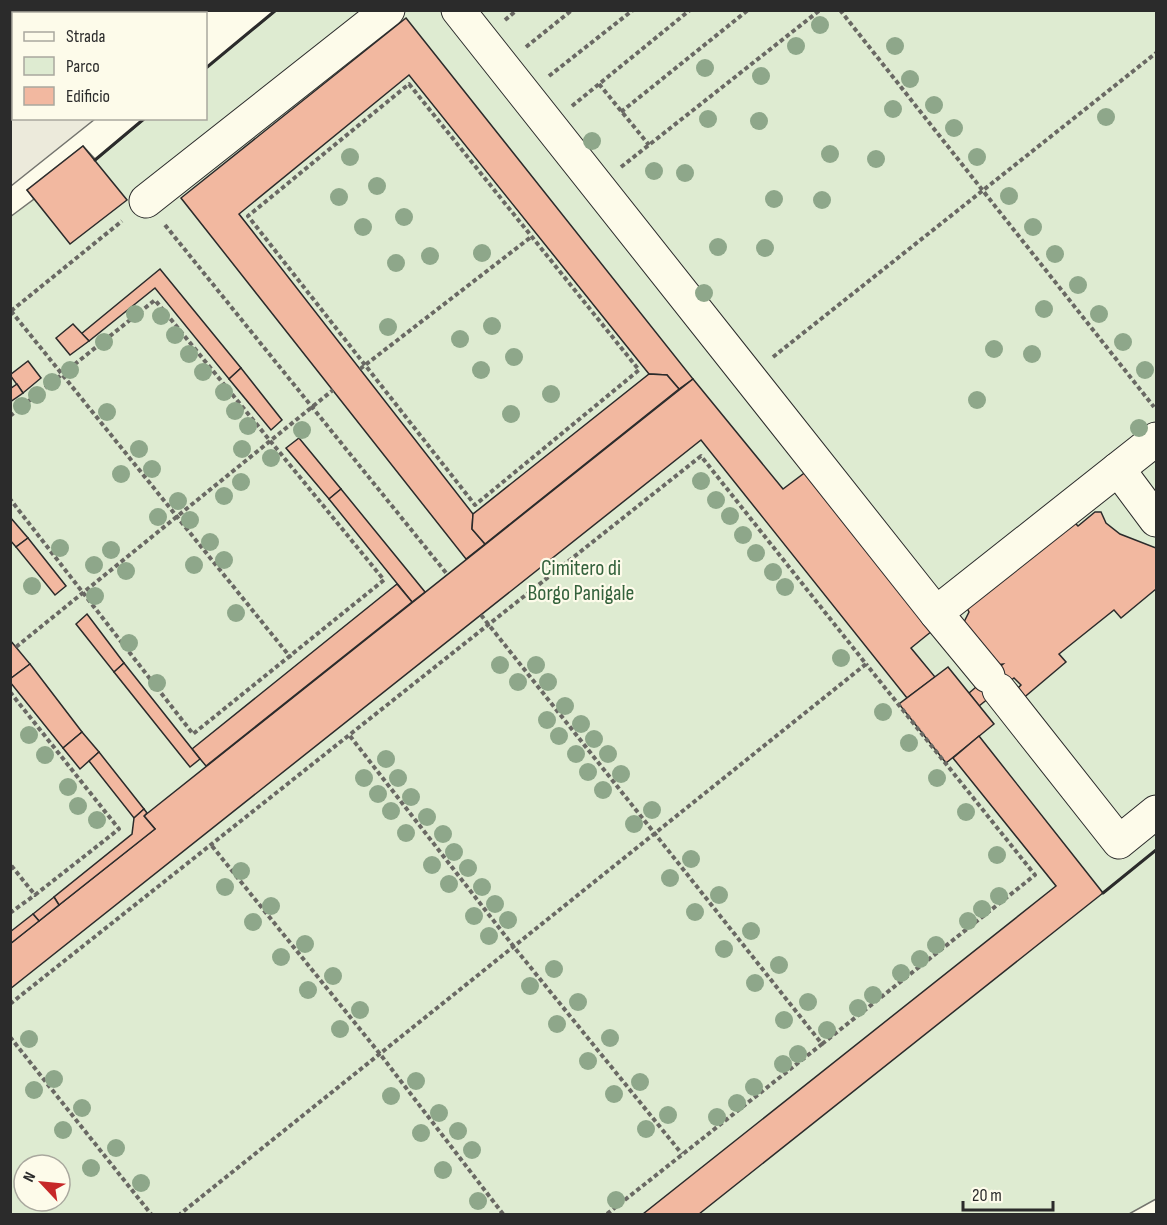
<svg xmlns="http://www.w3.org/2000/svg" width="1167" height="1225" font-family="'Sofia Sans Condensed',sans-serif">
<rect width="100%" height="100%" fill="#fdfbea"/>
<path fill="#deebd1" stroke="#74746e" stroke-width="1.5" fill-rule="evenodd" d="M276,11H1156V1199L1129,1214H11L10,217L34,199L27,190L83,146L96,160L145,119L206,118V68ZM24,1165H60V1201H24Z"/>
<path fill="#eceadb" stroke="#74746e" stroke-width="1.5" d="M11,10H119L122,13L14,14V118L95,119L11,186Z"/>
<g fill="#f2b8a0" stroke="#2b2b2b" stroke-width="1.5">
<path d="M406,18L693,379L679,389L667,375L649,374L409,75L239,214L473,514L472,529L485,544L466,559L181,198Z"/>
<path d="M83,146L127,200L70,244L27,190Z"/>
<path d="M160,269L241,368L229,379L155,288L89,341L81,334Z"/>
<path d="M73,324L89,341L70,355L56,338Z"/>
<path d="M28,361L41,378L23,393L10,375Z"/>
<path d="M241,368L282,420L271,430L229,379Z"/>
<path d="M649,374L667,375L679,389L485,544L472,529L473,514Z"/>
<path d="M693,379L783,489L807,471L932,631L911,648L935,677L907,698L701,440L10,989V944L155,829L144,816Z"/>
<path d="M17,384L23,393L10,402V389Z"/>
<path d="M299,438L341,489L329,499L286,448Z"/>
<path d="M341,489L425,592L412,602L329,499Z"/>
<path d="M1095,512H1101L1106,523L1120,534L1156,548V589L1121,618L1114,610L1059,654L1066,662L1021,700L1017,689L1021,685L1014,678L979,706L969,693L1003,664L996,665L961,628L969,612L962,599L1073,521L1078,526Z"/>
<path d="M10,517L28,538L16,547L10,540Z"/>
<path d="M28,538L66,586L55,595L16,547Z"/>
<path d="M397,584L412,602L206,766L192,749Z"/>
<path d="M87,614L124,663L114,672L76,624Z"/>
<path d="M10,640L30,664L10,679Z"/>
<path d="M124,663L200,759L190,767L114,672Z"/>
<path d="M30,664L82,732L63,748L10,682V679Z"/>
<path d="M948,667L994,724L946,763L899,704Z"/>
<path d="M82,732L99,752L80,769L63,748Z"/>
<path d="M979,736L1103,893L699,1214H643L1056,886L953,758Z"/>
<path d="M99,752L144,809L134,818L89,761Z"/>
<path d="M144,809L147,813L144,816L155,829L59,905L54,897L132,834L134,818Z"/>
<path d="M54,897L59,905L39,921L33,914Z"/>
<path d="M33,914L39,921L10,944V932Z"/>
</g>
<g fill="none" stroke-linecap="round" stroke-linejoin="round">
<g stroke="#2b2b2b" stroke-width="35">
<g id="minor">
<path d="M458,10L936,613"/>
<path d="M146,201L388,10"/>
<path d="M1118,469L1156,439"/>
<path d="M988,676L936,613L1118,469L1156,520"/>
<path d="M999,690L1119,842L1156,812"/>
</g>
</g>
<g stroke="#6a6964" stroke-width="4" stroke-dasharray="4.5 3" stroke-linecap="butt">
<path d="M840,10L1154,407"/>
<path d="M505,20L517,10"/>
<path d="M526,47L572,10"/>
<path d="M549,76L633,10"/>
<path d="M409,84L639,370L475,505L248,216Z"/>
<path d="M599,84L649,145"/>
<path d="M572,106L690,10"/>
<path d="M621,112L748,10"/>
<path d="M621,167L820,10"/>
<path d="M165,225L447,574"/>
<path d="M11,311L122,221"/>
<path d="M11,311L291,658"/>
<path d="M773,357L1156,53"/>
<path d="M360,369L531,237"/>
<path d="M10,416L155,300L384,580L193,734L10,499"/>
<path d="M481,615L822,1044L607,1214"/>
<path d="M16,647L333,390"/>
<path d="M10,692L119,829L35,895L10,864"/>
<path d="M350,736L514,947L682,1154"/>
<path d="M212,846L380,1054L503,1214"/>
<path d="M10,913L35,895"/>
<path d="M10,1004L701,456L866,664L180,1214"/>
<path d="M10,1037L151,1214"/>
<path d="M822,1044L1035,875L866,664"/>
</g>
<use href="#minor" stroke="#fdfbea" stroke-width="33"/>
<g stroke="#2b2b2b" stroke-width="3">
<path d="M206,68L276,10"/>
<path d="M95,160L145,118"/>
<path d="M1103,893L1156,850"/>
</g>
</g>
<g fill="#8ea78a">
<circle cx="820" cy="25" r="9"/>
<circle cx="796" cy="46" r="9"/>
<circle cx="895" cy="46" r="9"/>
<circle cx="705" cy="68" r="9"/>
<circle cx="761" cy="76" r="9"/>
<circle cx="910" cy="79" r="9"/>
<circle cx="934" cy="105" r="9"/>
<circle cx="893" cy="109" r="9"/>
<circle cx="1106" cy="117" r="9"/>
<circle cx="708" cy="119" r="9"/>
<circle cx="759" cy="121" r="9"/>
<circle cx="954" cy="128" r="9"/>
<circle cx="592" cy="141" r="9"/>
<circle cx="830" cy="154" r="9"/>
<circle cx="350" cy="157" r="9"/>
<circle cx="977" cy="157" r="9"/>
<circle cx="876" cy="159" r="9"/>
<circle cx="654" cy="171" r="9"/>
<circle cx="685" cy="173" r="9"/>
<circle cx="377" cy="186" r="9"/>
<circle cx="1009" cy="196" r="9"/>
<circle cx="339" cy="197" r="9"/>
<circle cx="774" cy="199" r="9"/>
<circle cx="822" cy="200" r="9"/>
<circle cx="404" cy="217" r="9"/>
<circle cx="363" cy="227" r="9"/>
<circle cx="1033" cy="227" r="9"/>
<circle cx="718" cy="247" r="9"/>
<circle cx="765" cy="248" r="9"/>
<circle cx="482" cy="253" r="9"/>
<circle cx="1055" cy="254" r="9"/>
<circle cx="430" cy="256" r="9"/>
<circle cx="396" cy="263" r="9"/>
<circle cx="1078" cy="285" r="9"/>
<circle cx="704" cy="293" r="9"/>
<circle cx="1044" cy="309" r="9"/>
<circle cx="135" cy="314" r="9"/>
<circle cx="1099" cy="314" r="9"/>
<circle cx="161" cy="316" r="9"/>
<circle cx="492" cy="326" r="9"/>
<circle cx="388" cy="327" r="9"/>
<circle cx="175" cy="335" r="9"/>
<circle cx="460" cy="339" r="9"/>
<circle cx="104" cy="342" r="9"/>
<circle cx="1123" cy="342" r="9"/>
<circle cx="994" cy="349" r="9"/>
<circle cx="189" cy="354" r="9"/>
<circle cx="1032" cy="354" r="9"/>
<circle cx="514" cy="357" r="9"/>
<circle cx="70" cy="370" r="9"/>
<circle cx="481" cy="370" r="9"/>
<circle cx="1145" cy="370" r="9"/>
<circle cx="203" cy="372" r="9"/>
<circle cx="52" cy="382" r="9"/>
<circle cx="224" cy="392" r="9"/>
<circle cx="551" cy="394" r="9"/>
<circle cx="37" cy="395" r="9"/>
<circle cx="977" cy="400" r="9"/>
<circle cx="22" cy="406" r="9"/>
<circle cx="235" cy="411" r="9"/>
<circle cx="107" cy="412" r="9"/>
<circle cx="511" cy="414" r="9"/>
<circle cx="248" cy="426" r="9"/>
<circle cx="1139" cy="428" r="9"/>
<circle cx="302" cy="430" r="9"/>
<circle cx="139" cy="449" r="9"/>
<circle cx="242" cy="449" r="9"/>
<circle cx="271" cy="458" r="9"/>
<circle cx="152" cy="469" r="9"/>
<circle cx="121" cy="474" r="9"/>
<circle cx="701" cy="481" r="9"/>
<circle cx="241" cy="482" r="9"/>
<circle cx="224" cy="496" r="9"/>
<circle cx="716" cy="500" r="9"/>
<circle cx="178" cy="501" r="9"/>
<circle cx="730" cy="516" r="9"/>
<circle cx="158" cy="517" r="9"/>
<circle cx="190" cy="520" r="9"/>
<circle cx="743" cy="535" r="9"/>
<circle cx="210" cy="542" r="9"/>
<circle cx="60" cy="548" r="9"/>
<circle cx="111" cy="550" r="9"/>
<circle cx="756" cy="553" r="9"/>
<circle cx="224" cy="560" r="9"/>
<circle cx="94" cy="565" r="9"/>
<circle cx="194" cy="565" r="9"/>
<circle cx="126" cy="571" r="9"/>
<circle cx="773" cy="572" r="9"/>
<circle cx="32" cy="586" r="9"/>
<circle cx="785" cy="587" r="9"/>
<circle cx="95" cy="596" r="9"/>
<circle cx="236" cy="613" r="9"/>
<circle cx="129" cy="643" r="9"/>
<circle cx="841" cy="658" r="9"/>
<circle cx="500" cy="665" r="9"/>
<circle cx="536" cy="665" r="9"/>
<circle cx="518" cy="682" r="9"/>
<circle cx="548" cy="682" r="9"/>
<circle cx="157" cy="683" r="9"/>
<circle cx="565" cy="706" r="9"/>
<circle cx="883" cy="712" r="9"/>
<circle cx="547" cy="720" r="9"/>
<circle cx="581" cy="724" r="9"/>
<circle cx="29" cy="735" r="9"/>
<circle cx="559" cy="736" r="9"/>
<circle cx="594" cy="739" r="9"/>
<circle cx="909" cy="743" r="9"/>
<circle cx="576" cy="754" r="9"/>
<circle cx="608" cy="754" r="9"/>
<circle cx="45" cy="755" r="9"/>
<circle cx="386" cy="759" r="9"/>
<circle cx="588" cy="772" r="9"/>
<circle cx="621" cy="774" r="9"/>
<circle cx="364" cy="778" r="9"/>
<circle cx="398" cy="778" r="9"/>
<circle cx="937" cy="778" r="9"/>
<circle cx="68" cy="787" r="9"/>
<circle cx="603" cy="790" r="9"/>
<circle cx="378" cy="794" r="9"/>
<circle cx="411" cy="797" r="9"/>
<circle cx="78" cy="806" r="9"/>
<circle cx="652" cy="810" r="9"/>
<circle cx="391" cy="811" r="9"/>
<circle cx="966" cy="812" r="9"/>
<circle cx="427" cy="817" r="9"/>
<circle cx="97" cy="820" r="9"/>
<circle cx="634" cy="824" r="9"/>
<circle cx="406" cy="833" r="9"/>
<circle cx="443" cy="834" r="9"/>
<circle cx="454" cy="852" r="9"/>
<circle cx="997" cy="855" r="9"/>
<circle cx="691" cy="859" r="9"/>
<circle cx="432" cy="865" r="9"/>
<circle cx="468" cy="868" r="9"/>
<circle cx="241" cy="871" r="9"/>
<circle cx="670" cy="878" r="9"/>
<circle cx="449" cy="884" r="9"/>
<circle cx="225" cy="887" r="9"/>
<circle cx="482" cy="887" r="9"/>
<circle cx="719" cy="895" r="9"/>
<circle cx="999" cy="896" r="9"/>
<circle cx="495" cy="904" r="9"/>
<circle cx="271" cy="906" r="9"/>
<circle cx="982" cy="909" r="9"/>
<circle cx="695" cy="912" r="9"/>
<circle cx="474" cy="916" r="9"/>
<circle cx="508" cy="920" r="9"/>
<circle cx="968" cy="921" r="9"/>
<circle cx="253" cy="922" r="9"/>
<circle cx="751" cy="931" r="9"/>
<circle cx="489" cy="936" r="9"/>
<circle cx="305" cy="944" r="9"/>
<circle cx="936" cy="945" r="9"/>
<circle cx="724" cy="949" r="9"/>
<circle cx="281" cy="957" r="9"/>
<circle cx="920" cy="959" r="9"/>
<circle cx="779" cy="965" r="9"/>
<circle cx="554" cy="969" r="9"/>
<circle cx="901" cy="973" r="9"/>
<circle cx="333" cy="976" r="9"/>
<circle cx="755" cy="983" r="9"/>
<circle cx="530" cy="986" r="9"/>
<circle cx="308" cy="990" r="9"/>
<circle cx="873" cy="995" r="9"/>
<circle cx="578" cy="1002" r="9"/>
<circle cx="808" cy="1002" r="9"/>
<circle cx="858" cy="1008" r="9"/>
<circle cx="360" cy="1010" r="9"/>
<circle cx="784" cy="1020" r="9"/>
<circle cx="557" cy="1024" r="9"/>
<circle cx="340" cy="1029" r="9"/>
<circle cx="827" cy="1030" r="9"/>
<circle cx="610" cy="1038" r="9"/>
<circle cx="29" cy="1039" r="9"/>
<circle cx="798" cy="1054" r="9"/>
<circle cx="588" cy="1061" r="9"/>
<circle cx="783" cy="1064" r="9"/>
<circle cx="54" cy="1079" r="9"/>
<circle cx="416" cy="1081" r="9"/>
<circle cx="640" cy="1082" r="9"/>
<circle cx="754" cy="1087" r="9"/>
<circle cx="34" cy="1090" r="9"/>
<circle cx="614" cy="1094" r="9"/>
<circle cx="391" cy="1096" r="9"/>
<circle cx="737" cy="1103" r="9"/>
<circle cx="82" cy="1108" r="9"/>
<circle cx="439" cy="1113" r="9"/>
<circle cx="668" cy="1115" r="9"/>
<circle cx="717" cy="1117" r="9"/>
<circle cx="646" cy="1129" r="9"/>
<circle cx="63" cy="1130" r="9"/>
<circle cx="458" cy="1131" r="9"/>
<circle cx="421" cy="1133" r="9"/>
<circle cx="116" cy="1148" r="9"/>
<circle cx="472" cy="1150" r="9"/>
<circle cx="91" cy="1168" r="9"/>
<circle cx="443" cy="1170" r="9"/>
<circle cx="141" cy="1183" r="9"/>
<circle cx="616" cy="1200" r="9"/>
<circle cx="478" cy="1201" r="9"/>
</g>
<g text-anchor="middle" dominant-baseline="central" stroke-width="4.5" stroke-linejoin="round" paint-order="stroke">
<g font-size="22" fill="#34623c" stroke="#fdfbea">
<text x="581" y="568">Cimitero di<tspan x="581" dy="25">Borgo Panigale</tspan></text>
</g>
</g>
<rect width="1167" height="1225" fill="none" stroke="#2b2b2b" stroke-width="24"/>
<rect x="12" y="12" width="195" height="108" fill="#fdfbea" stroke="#a9a89e" stroke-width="1.5"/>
<rect x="24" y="32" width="30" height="9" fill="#fdfbea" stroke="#a9a89e" stroke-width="1.5"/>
<text x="66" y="42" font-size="18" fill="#2b2b2b">Strada</text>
<rect x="24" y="57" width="30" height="18" fill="#deebd1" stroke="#a9a89e" stroke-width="1.5"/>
<text x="66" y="72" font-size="18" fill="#2b2b2b">Parco</text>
<rect x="24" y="87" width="30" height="18" fill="#f2b8a0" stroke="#a9a89e" stroke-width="1.5"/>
<text x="66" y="102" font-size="18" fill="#2b2b2b">Edificio</text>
<g transform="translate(42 1183) rotate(296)"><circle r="28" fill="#fdfbea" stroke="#a9a89e" stroke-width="1.5"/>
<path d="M0-4.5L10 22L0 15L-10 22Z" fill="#c62828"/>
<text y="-9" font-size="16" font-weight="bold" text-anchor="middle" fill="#2b2b2b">N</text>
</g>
<path d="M963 1201v9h90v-9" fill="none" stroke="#2b2b2b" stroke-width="3"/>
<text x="972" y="1201" font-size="18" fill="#2b2b2b" stroke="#fdfbea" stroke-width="4.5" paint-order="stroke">20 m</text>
</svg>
